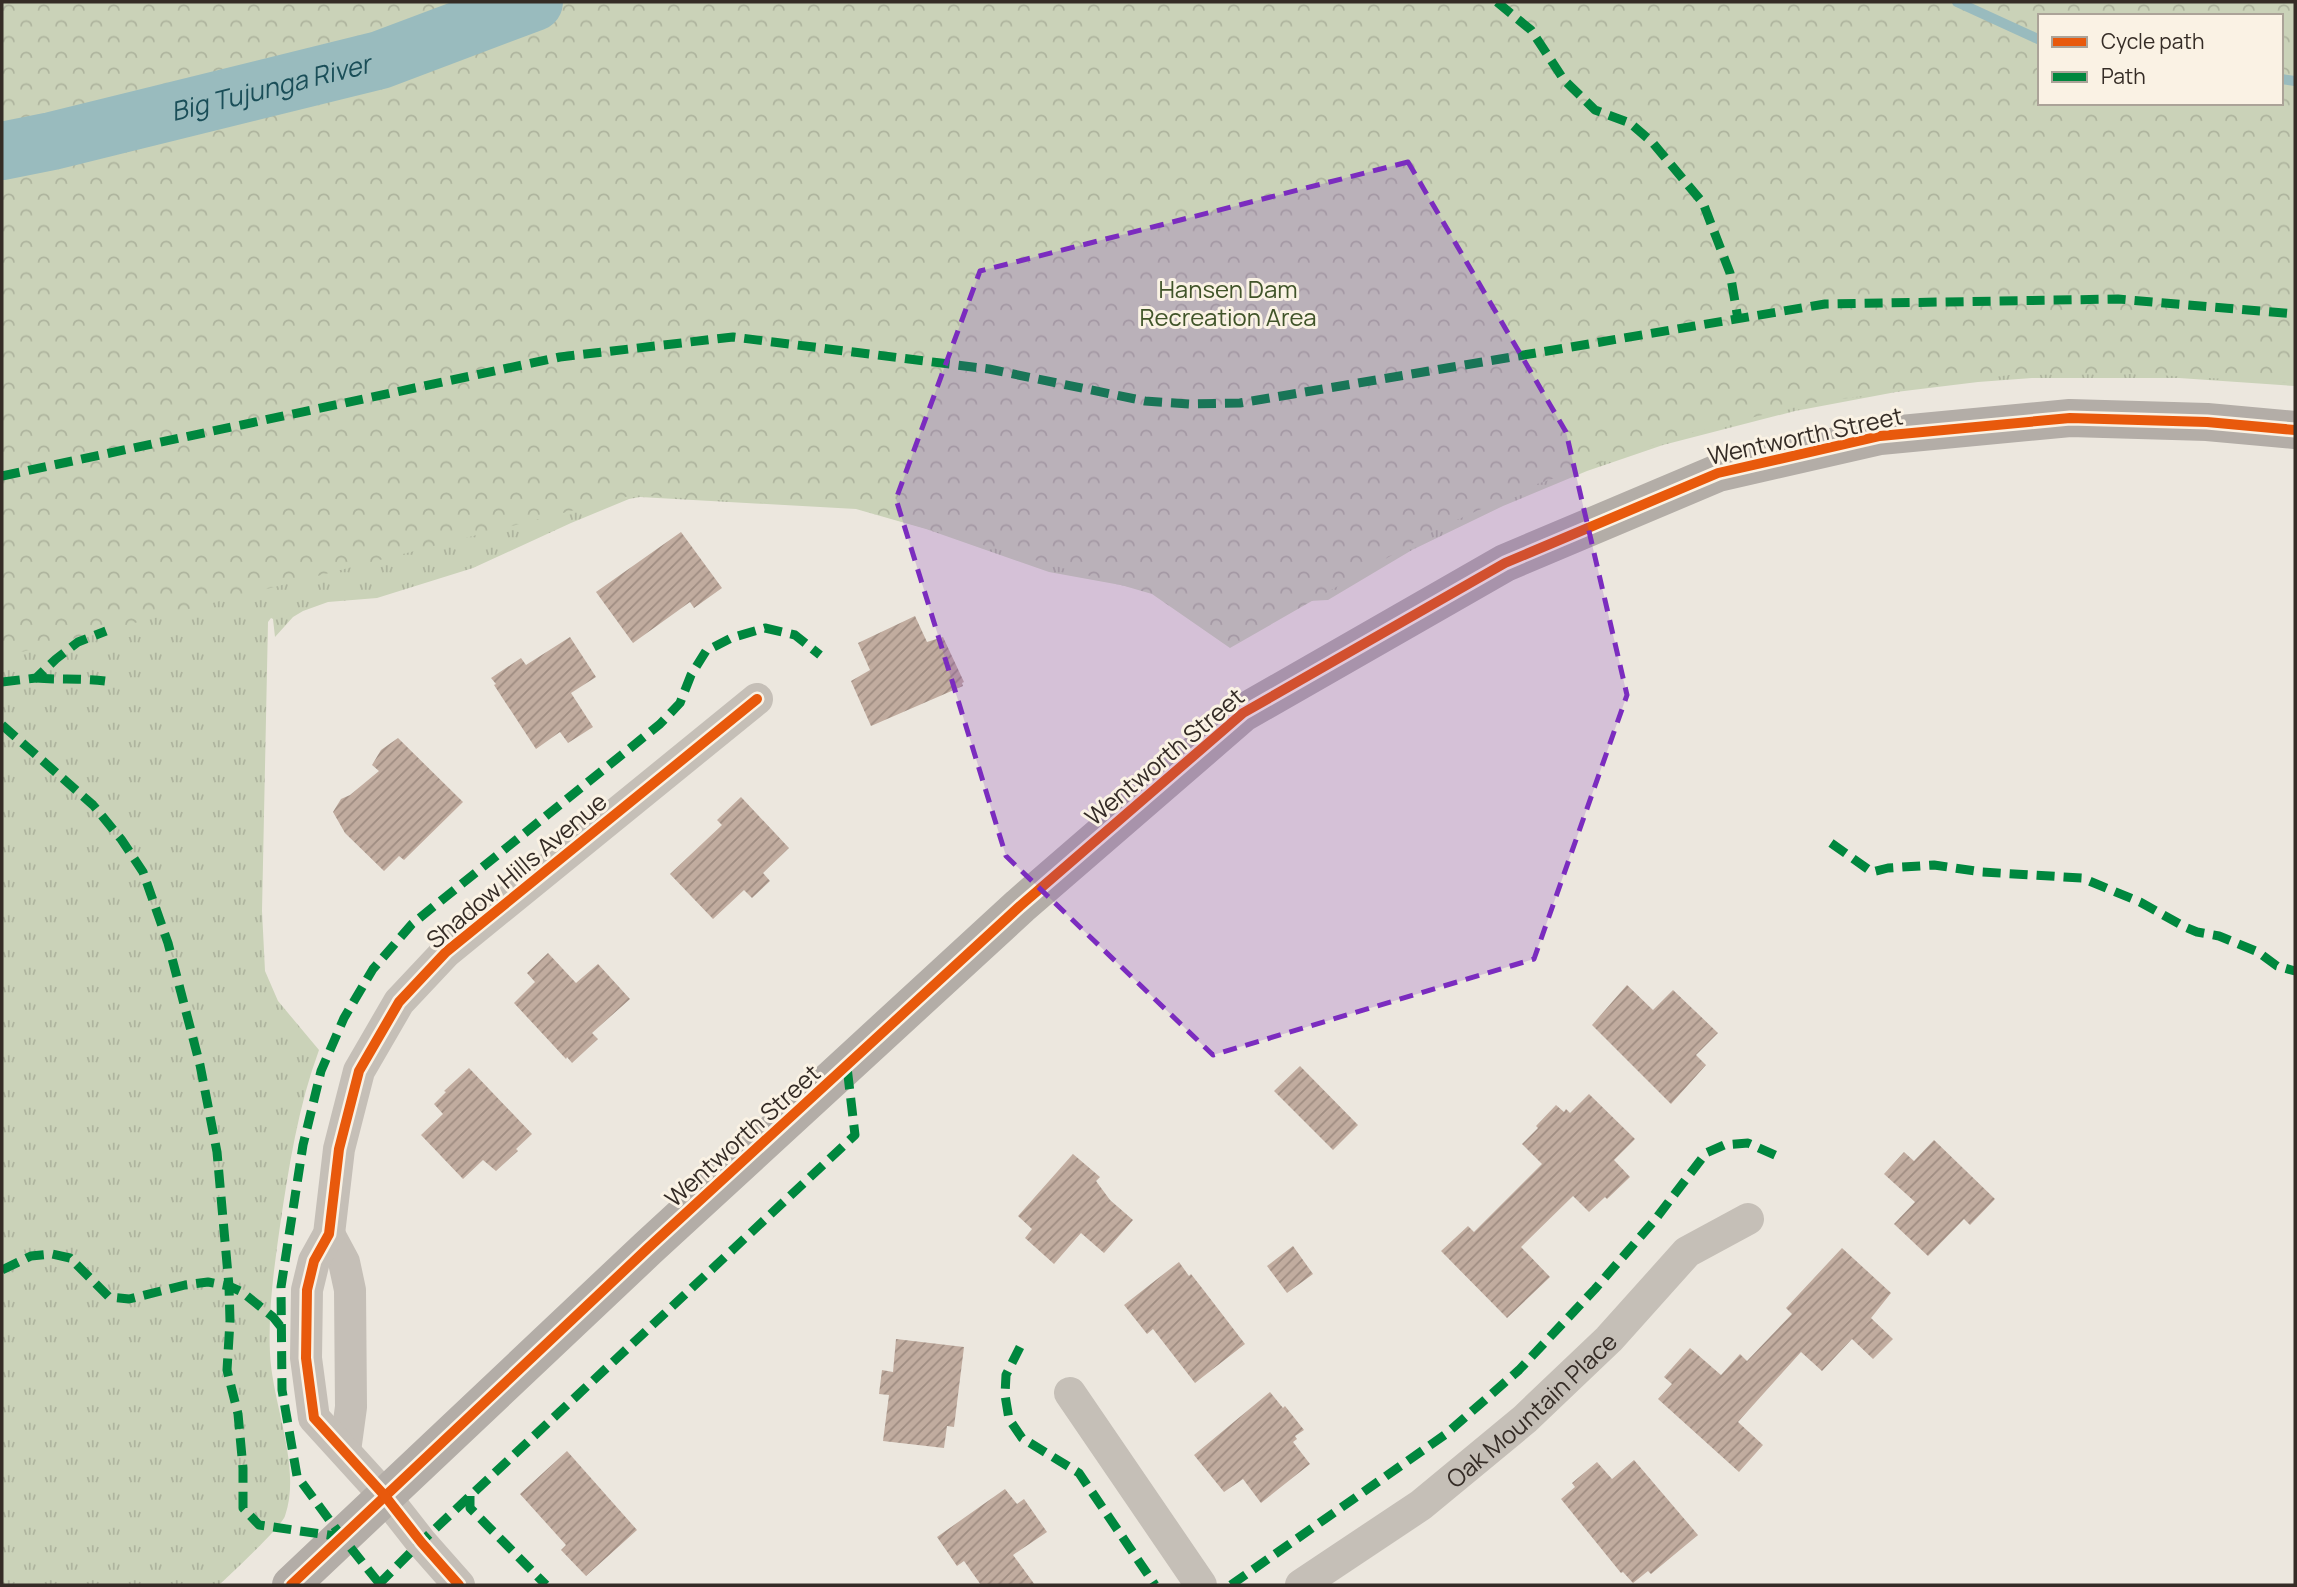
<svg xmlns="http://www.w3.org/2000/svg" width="2297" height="1587" font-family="Manrope,sans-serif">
<defs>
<pattern id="grass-tufts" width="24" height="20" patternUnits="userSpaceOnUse" patternTransform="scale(1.75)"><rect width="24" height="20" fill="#cad2b8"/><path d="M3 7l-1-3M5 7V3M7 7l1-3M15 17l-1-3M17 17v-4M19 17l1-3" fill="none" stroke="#aeb49e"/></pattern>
<pattern id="park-crowns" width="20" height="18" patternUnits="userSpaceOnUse" patternTransform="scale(1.75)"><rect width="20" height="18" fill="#cad2b8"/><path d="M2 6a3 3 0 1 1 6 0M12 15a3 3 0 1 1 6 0" fill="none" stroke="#aeb49e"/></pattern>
<pattern id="building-hatch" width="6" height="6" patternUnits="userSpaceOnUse" patternTransform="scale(1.75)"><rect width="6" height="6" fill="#c1ac9f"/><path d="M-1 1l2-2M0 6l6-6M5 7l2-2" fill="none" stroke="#9e8c81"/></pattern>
</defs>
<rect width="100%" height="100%" fill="#ece7de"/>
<path fill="url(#grass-tufts)" d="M1826,363L2295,379V386L2179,378H2032L1978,382L1896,392L1795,411L1663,445L1587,471L1503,506L1412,550L1328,600L1309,601L1148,590L1049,572L926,529L856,509L640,497L629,499L571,523L473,568L377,598L328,602L303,611L293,617L275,637L273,619L271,618L268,622L262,911L265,971L278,1001L319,1050C298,1107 289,1166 280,1226C274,1268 268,1311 270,1353C272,1404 302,1467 285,1516C282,1526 231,1574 219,1585H2V494Z"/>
<path fill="url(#park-crowns)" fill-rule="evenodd" d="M2,2H2295V383L2138,374L2009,375L1807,404L1693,432L1537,484L1441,527L1230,648L1152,594L855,508L633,495L2,657ZM2040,16H2281V103H2040Z"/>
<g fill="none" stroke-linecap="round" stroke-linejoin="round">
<g stroke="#99bbbe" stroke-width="10">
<path d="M1957,2L2040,40"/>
<path d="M2281,79L2295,81"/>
</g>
<path stroke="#99bbbe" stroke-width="58" id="s1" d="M2,151L52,141L380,60L534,2"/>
</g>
<g fill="url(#building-hatch)">
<path d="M681,532L722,588L694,608L690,602L633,643L596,592Z"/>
<path d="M915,616L927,642L943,637L964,682L962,683L963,686L871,726L851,681L870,670L858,643Z"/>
<path d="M570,637L596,677L571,693L593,727L568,743L560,732L536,749L494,685L496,684L491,678L521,658L526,665Z"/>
<path d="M398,738L463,802L404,860L399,856L384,871L345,833L333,812L341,799L350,795L379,771L372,765L381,750Z"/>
<path d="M741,797L789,848L763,873L770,881L752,898L744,890L713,919L670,874L722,825L717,820Z"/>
<path d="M548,953L576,983L598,964L630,999L592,1033L598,1039L572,1063L567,1057L566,1059L514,1003L535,982L527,973Z"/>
<path d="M1627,985L1653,1010L1673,990L1718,1033L1696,1055L1706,1065L1671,1104L1592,1025Z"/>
<path d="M1300,1066L1358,1125L1333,1150L1274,1091Z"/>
<path d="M469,1068L532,1134L516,1149L518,1151L496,1171L483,1160L463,1179L421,1135L443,1114L434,1104L446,1092L444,1091Z"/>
<path d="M1589,1094L1635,1139L1614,1160L1630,1177L1607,1199L1605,1197L1589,1212L1573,1196L1521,1247L1550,1277L1507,1318L1441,1251L1468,1226L1474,1232L1542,1164L1522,1144L1538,1128L1536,1126L1556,1105L1564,1112L1566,1109L1570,1113Z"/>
<path d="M1934,1140L1995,1199L1970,1225L1964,1219L1928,1256L1894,1224L1915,1202L1884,1174L1904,1152L1914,1161Z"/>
<path d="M1073,1154L1100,1177L1096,1181L1110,1200L1133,1220L1104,1253L1081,1233L1054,1264L1025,1238L1032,1229L1018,1216Z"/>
<path d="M1293,1246L1313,1274L1287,1293L1267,1266Z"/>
<path d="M1842,1248L1891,1293L1871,1318L1893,1339L1873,1359L1852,1339L1822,1371L1801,1352L1738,1422L1763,1445L1739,1472L1658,1399L1672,1384L1664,1377L1690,1348L1721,1375L1740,1354L1747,1361L1792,1314L1786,1308Z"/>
<path d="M1179,1262L1189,1276L1191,1274L1202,1288L1245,1344L1195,1383L1153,1329L1147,1334L1124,1305Z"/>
<path d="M896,1339L964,1347L954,1427L947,1426L944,1448L883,1441L889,1395L879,1394L882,1370L893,1372Z"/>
<path d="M1270,1392L1283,1408L1285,1406L1304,1430L1295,1436L1297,1439L1293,1442L1310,1464L1261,1503L1243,1479L1224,1492L1194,1455Z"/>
<path d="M567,1451L637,1530L586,1576L561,1550L566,1545L520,1494Z"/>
<path d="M1634,1460L1698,1535L1651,1574L1648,1571L1633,1583L1623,1572L1621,1573L1561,1499L1575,1487L1572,1483L1597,1462L1612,1479Z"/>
<path d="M1005,1489L1017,1504L1024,1499L1047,1532L1013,1555L1035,1585H981L964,1561L957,1566L937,1537Z"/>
</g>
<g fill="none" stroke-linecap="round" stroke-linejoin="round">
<g stroke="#c5bfb7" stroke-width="32">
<path d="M329,1234L344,1262L350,1290L351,1407L345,1451"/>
<path d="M1070,1393L1201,1585"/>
<path d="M459,1585L421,1542L385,1496L314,1418L306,1358L307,1290L314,1261L329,1234L339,1149L359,1071L399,1002L446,952L757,699"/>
<path id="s2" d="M1301,1585L1421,1505L1525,1419L1609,1339L1687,1252L1748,1219"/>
</g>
<path stroke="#b3ada7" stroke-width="38" d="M291,1585L648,1248L1020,906L1243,713L1505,563L1718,473L1880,436L2070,418L2207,422L2295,430"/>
<g stroke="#00873e" stroke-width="9" stroke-dasharray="18 9" stroke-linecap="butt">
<path d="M1497,2L1531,30L1564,80L1595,110L1630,123L1652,142L1703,203L1730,273L1738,319"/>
<path d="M2,476L560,357L733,337L989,369L1145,401L1189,404L1240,403L1825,304L2118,299L2295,314"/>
<path d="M36,678C59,680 82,678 105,681"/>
<path d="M2,682L36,678L56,659L78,642L106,631"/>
<path d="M2,725L93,805L121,839L143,872L168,943L200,1065L217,1152L229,1286L230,1321L227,1370L238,1414L243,1468V1508L259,1525L342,1537"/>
<path d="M1831,843L1872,872L1888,868L1934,865L1982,872L2082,878L2140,902L2185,927L2197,932L2219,936L2258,952L2277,966L2295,971"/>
<path d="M2,1270L31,1256L52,1254L70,1258L109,1297L129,1299L185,1285L208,1282L229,1286L242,1292L273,1317L281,1327"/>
<path d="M1020,1347L1006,1375L1005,1395L1009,1419L1022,1438L1079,1473L1155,1585"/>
<path d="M470,1496V1508L546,1585"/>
<path d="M379,1583L342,1537L297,1476L282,1390L281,1287L303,1145L321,1071L344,1018L373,969L412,924L660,724L680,703L691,675L706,651L731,638L765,628L795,635L820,655"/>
<path d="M378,1585L421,1542L855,1135L847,1067"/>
<path d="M1231,1585L1446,1434L1519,1370L1595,1289L1654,1221L1706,1153L1724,1145L1748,1143L1777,1156"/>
</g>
<g stroke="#faf2e4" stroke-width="15">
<g id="cycleway">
<path d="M291,1585L648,1248L1020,906L1243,713L1505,563L1718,473L1880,436L2070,418L2207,422L2295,430"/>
<path d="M459,1585L421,1542L385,1496L314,1418L306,1358L307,1290L314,1261L329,1234L339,1149L359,1071L399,1002L446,952L757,699"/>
</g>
</g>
<use href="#cycleway" stroke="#e8590c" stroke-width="10"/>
</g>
<path fill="#7b2cbf" fill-opacity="0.2" stroke="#7b2cbf" stroke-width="5" stroke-dasharray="14 9" stroke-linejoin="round" d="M1408,162L1566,432L1627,695L1534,959L1213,1055L1006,856L896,499L980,271Z"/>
<g text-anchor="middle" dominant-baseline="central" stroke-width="6" stroke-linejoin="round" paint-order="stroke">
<g font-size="24" fill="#405429" stroke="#faf2e4">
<text x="1228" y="288">Hansen Dam<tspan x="1228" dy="28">Recreation Area</tspan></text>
</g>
<g font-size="24" fill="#352c26" stroke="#faf2e4">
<text transform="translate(1805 435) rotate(-12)">Wentworth Street</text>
<text transform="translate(1164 756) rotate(-40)">Wentworth Street</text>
<text transform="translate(516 870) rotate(-40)">Shadow Hills Avenue</text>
<text transform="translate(742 1135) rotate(-42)">Wentworth Street</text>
<text stroke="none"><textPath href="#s2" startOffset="290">Oak Mountain Place</textPath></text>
</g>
<g font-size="26" font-style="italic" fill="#1a4e58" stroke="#faf2e4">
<text stroke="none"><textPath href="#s1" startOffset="276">Big Tujunga River</textPath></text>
</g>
</g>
<rect width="2297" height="1587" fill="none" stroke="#352c26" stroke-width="7"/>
<rect x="2038" y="14" width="245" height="91" fill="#faf2e4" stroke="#aba398" stroke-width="2"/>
<rect x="2052" y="37" width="35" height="10" fill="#e8590c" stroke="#aba398" stroke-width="2"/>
<text x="2101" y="49" font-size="21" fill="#352c26">Cycle path</text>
<rect x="2052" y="72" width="35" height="10" fill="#00873e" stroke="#aba398" stroke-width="2"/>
<text x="2101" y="84" font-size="21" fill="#352c26">Path</text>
</svg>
